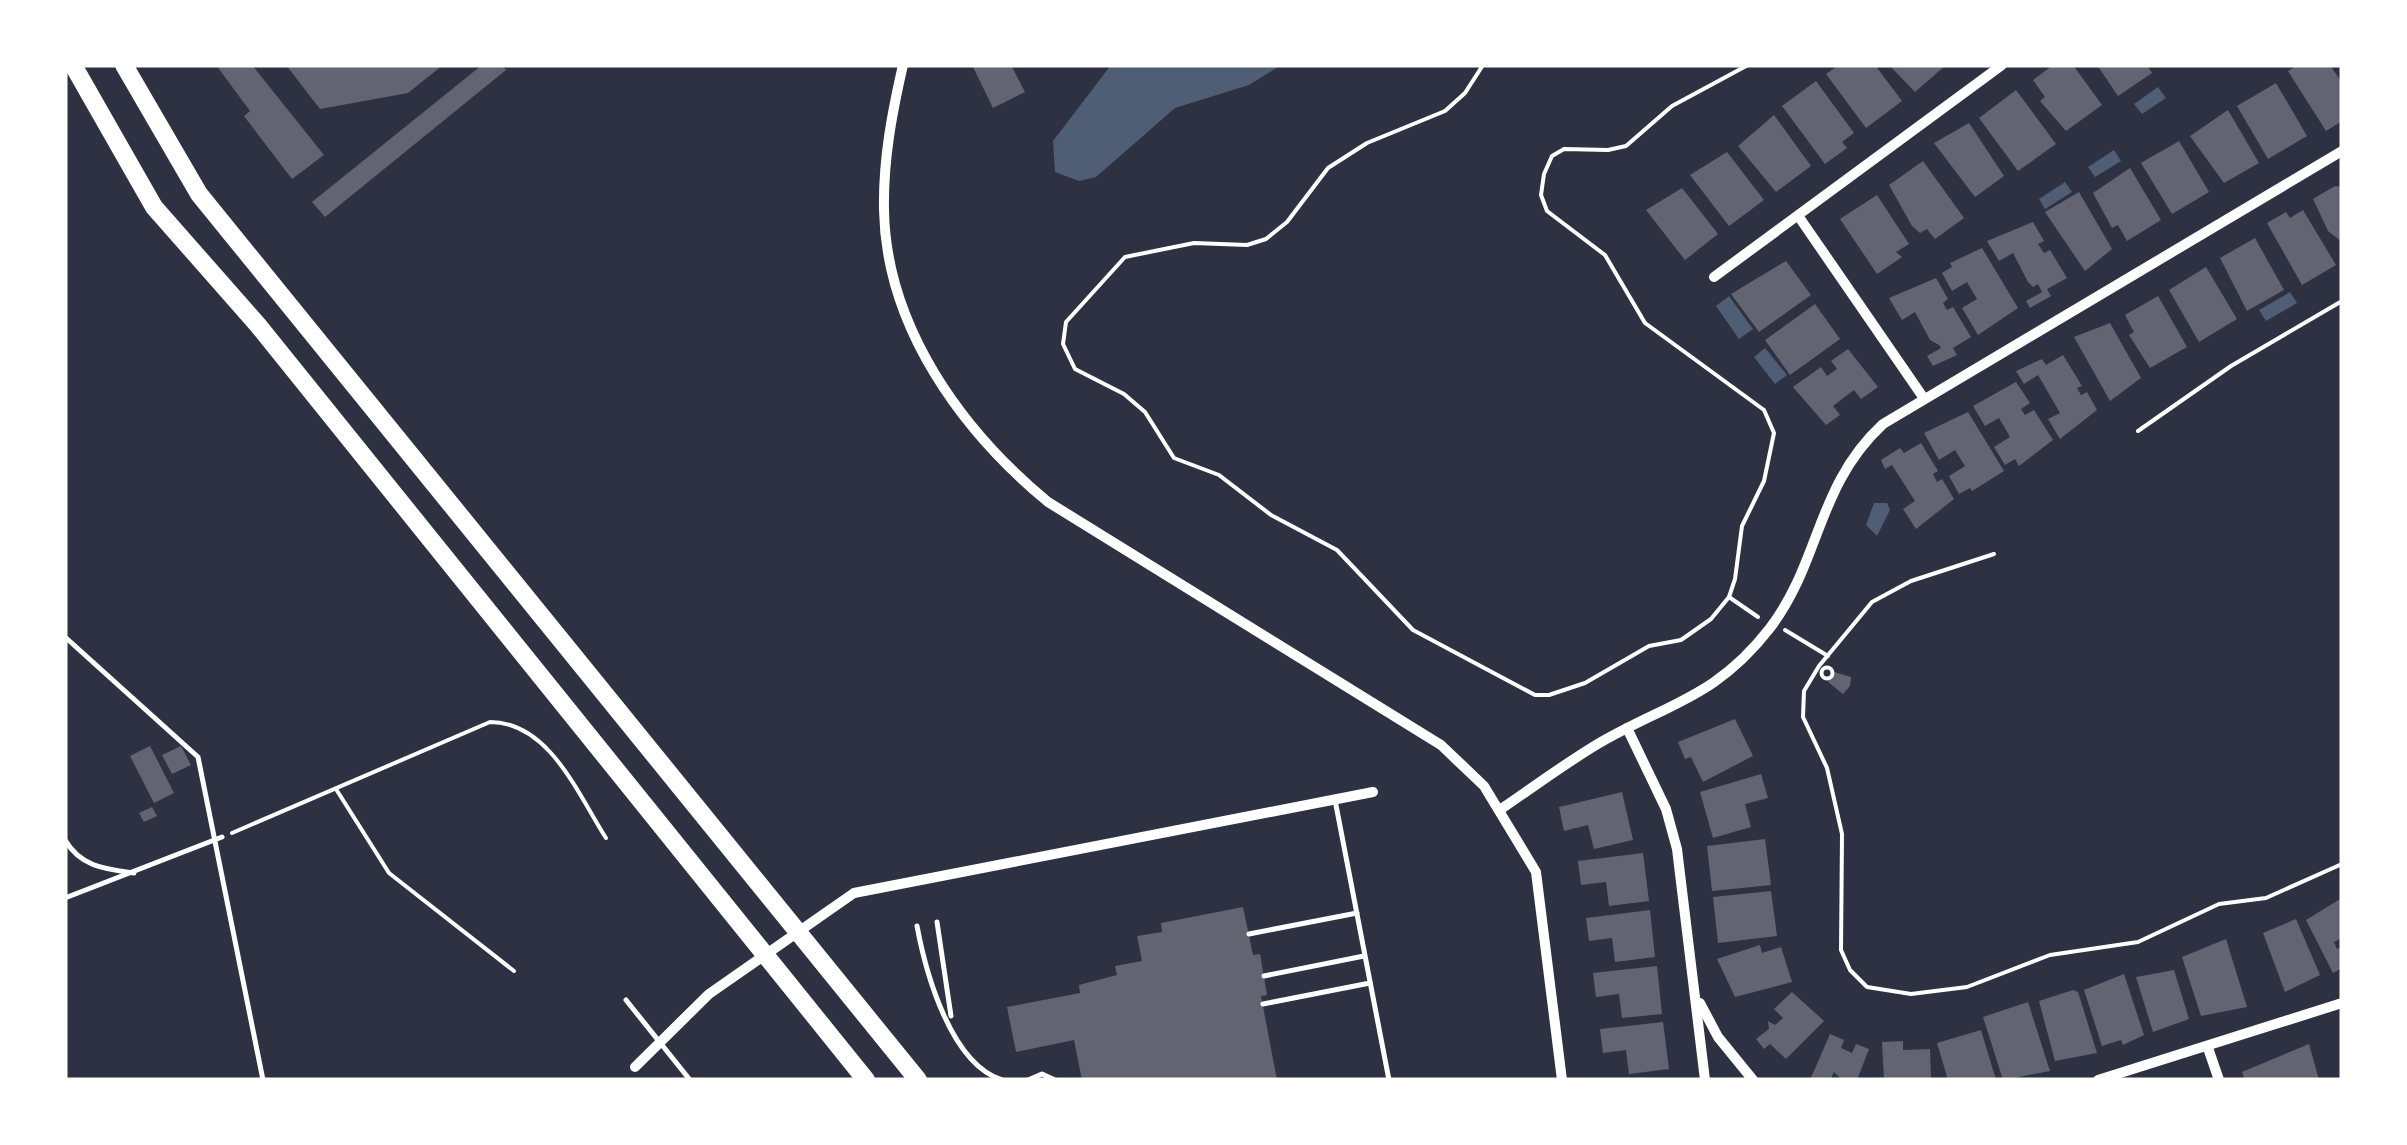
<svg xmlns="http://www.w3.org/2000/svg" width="2407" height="1145" font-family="'Titillium Web',sans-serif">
<rect width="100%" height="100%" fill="#2d3142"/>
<g fill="#4f5d75">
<path d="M1111,65H1281L1249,85L1175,108L1096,177L1079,181L1055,172L1053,141Z"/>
<path d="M2158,87L2166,98L2142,114L2134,104Z"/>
<path d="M2114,150L2121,161L2095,177L2088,167Z"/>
<path d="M2065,182L2072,192L2045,209L2039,199Z"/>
<path d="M2290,292L2297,303L2266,321L2259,310Z"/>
<path d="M1729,296L1753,329L1739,339L1716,306Z"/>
<path d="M1765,348L1787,375L1775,384L1754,357Z"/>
<path d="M1874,503H1887L1890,510L1877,536L1866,525Z"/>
</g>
<g fill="#626471">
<path d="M216,65H252L324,155L292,179L244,116L250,111Z"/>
<path d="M286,65H443L408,93L320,109Z"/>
<path d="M482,65H502L506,70L325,217L312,202Z"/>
<path d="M972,65H1011L1025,92L993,108Z"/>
<path d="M1839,65H1875L1902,101L1866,128L1826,74Z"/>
<path d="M1889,65H1946L1915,92Z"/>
<path d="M2053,65H2073L2102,105L2066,131L2040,101L2045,97L2033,80Z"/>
<path d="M2097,65H2147L2152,73L2118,96Z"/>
<path d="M2298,65H2330L2342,83V121L2326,131L2288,71Z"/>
<path d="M1816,81L1854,133L1842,142L1847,148L1825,164L1782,106Z"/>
<path d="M2276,83L2307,136L2268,159L2237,106Z"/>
<path d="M2016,90L2056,144L2018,171L1979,118Z"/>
<path d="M2228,110L2259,163L2224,183L2190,136Z"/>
<path d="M1774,115L1811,166L1776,192L1738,146Z"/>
<path d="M1969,123L2004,176L1975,197L1934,143Z"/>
<path d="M2179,141L2209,192L2172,214L2141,163Z"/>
<path d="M1727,152L1764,200L1729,226L1690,175Z"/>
<path d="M1923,161L1964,218L1935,239L1927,229L1920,233L1912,226L1889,185Z"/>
<path d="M2130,168L2161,220L2127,241L2118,225L2112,228L2093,193Z"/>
<path d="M2335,186L2342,187V242L2328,231L2313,199Z"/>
<path d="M1682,188L1718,234L1685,260L1646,210Z"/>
<path d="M2079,192L2112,249L2085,271L2045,212Z"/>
<path d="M1877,195L1909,244L1896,252L1902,257L1877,274L1840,219Z"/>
<path d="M2303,210L2336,265L2302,285L2267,223L2286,212L2290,218Z"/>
<path d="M2033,222L2044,241L2038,244L2044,253L2050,250L2067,278L2047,289L2051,296L2030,308L2026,301L2042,292L2038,284L2033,287L2028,282L2013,253L1999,261L1987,241Z"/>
<path d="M2255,238L2284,290L2247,311L2220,258Z"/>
<path d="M1982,248L2018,308L1978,335L1962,308L1977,299L1967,282L1952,291L1942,273L1952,267L1950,263Z"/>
<path d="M1786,261L1811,295L1759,332L1731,294Z"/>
<path d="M2206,267L2237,319L2199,342L2169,290Z"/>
<path d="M1936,278L1948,299L1943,303L1947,310L1953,307L1971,337L1953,348L1957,355L1933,366L1927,356L1941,348L1939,345L1930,340L1915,312L1902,320L1889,298Z"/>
<path d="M2158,296L2187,347L2150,368L2129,335L2134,332L2125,315Z"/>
<path d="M1815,304L1840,339L1790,375L1765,340Z"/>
<path d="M2110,323L2141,378L2110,401L2074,337Z"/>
<path d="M1848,349L1878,387L1861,399L1854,390L1833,406L1840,415L1826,425L1793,387L1821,367L1827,376L1837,369L1831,361Z"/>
<path d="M2063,355L2082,386L2077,388L2081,395L2087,392L2097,410L2060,439L2048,419L2060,413L2038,375L2024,384L2016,371L2042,359L2046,365Z"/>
<path d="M2016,382L2030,403L2021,409L2025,415L2034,410L2053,440L2019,466L2015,459L2005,465L1994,447L2010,437L1999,418L1985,426L1973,406Z"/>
<path d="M1968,412L2004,471L1972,491L1970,488L1959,494L1949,476L1965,466L1955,450L1939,460L1924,433Z"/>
<path d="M1921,443L1938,471L1933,474L1937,482L1942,479L1954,499L1916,529L1903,509L1915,501L1892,465L1885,469L1881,460L1900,448L1904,453Z"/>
<path d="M1834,672L1851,677L1850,686L1843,694L1828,682Z"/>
<path d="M1735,719L1753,756L1703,782L1691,757L1685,759L1678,742Z"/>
<path d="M150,746L174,793L154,803L130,756Z"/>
<path d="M181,746L191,765L172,774L162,755Z"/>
<path d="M1761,774L1768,798L1745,804L1751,827L1713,838L1700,792Z"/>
<path d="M1622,792L1633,840L1594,849L1588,825L1564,831L1559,807Z"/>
<path d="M152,807L157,816L144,822L139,813Z"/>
<path d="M1765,839L1771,885L1712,891L1707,846Z"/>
<path d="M1643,853L1649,901L1609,906L1606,882L1581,885L1578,861Z"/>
<path d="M1771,891L1777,936L1718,943L1713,897Z"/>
<path d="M2342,898V938L2334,942L2337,949L2342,947V968L2333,973L2306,920Z"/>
<path d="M1243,907L1253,955L1260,954L1267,995L1261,996L1277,1080H1082L1074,1040L1016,1052L1007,1007L1080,993L1079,985L1117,975L1115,966L1142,961L1137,936L1162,932L1161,923Z"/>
<path d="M1650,910L1655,957L1615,962L1612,938L1589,941L1586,918Z"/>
<path d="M2296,919L2320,975L2285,992L2263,933Z"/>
<path d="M2226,939L2247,1007L2201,1016L2182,957Z"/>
<path d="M1760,945L1762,953L1781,947L1792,982L1735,997L1717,959Z"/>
<path d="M1657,966L1662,1014L1622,1018L1619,994L1596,997L1593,973Z"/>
<path d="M2174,970L2189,1019L2153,1032L2136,977Z"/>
<path d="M2124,974L2144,1035L2123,1045L2121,1040L2102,1046L2084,990Z"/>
<path d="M2073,990L2078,992L2097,1053L2055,1061L2039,1001Z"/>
<path d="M1792,992L1824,1021L1786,1059L1770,1044L1764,1049L1756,1039L1769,1029L1768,1021L1775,1025L1783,1018L1774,1009Z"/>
<path d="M2028,1002L2050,1071L2003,1080L1983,1017Z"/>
<path d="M1663,1022L1669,1069L1629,1074L1626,1050L1603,1053L1600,1029Z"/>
<path d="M1981,1030L1996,1080H1948L1937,1043Z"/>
<path d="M1830,1034L1844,1040L1841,1048L1852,1053L1856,1044L1869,1049L1857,1080H1842L1834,1072L1830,1080H1810Z"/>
<path d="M1903,1041V1050L1930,1049L1931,1080H1884L1882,1042Z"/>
<path d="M2309,1044L2319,1080H2245L2242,1072Z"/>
</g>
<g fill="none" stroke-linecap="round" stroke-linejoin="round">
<g stroke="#fff" stroke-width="4">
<path d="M1483,65L1465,93L1445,111L1367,143L1328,168L1287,222L1266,239L1247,245L1194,243L1125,257L1066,322L1063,344L1075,369L1124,394L1145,412L1174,458L1219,475L1271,515L1337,550L1413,630L1535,695H1549L1585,683L1649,646L1681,640L1711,619L1729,597L1735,579L1742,526L1764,481L1774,433L1764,410L1645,323L1605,255L1547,211L1541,195L1544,174L1552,156L1564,149L1608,150L1626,146L1672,106L1748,65"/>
<path d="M2138,431L2231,366L2342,301"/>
<path d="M1994,554L1911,581L1872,602L1819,666L1804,691L1803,717L1827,768L1842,834L1841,950L1850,970L1867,987L1911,994L1967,987L2050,955L2138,942L2219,904L2266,898L2342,864"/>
<path d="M1729,597L1758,617"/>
<path d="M1785,630L1828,656"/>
<circle cx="1827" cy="673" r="5.5"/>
<path d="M336,789L389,873L514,971"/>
<path d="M232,833L490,722C549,722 578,794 606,838"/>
</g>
<g stroke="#fff" stroke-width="5">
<path d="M65,637L198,757L263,1080"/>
<path d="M1335,800L1389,1080"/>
<path d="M65,840C81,867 105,869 134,873"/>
<path d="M65,898L222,837"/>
<path d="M937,922L951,1016"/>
<path d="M917,926C926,974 951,1064 1002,1080"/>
<path d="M1249,934L1357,913"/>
<path d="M1264,976L1364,956"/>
<path d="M626,1000L690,1080"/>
<path d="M1263,1004L1370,983"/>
<path d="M1028,1080L1042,1074L1055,1080"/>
</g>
<g stroke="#fff" stroke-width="10">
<path d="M903,65C892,113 883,160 884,210C886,327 962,431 1048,502L1441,745L1484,786L1536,872L1562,1080"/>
<path d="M1799,217L1923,397"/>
<path d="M1714,277L2002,65"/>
<path d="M1627,728L1666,809L1677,849L1705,1080"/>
<path d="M1501,809C1532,788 1563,765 1596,745C1667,703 1715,699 1770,628C1821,561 1816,486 1883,424L2342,151"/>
<path d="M1700,1003L1718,1037L1753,1080"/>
<path d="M2208,1048L2219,1080"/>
<path d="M635,1067L709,994L854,893L1373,792"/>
<path d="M2098,1080L2342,1003"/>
</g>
<g stroke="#fff" stroke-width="18">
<path d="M73,65L154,207L257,324L866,1080"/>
<path d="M124,65L199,194L918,1080"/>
</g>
</g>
<rect width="2407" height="1145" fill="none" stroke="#ffffff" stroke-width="135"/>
</svg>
